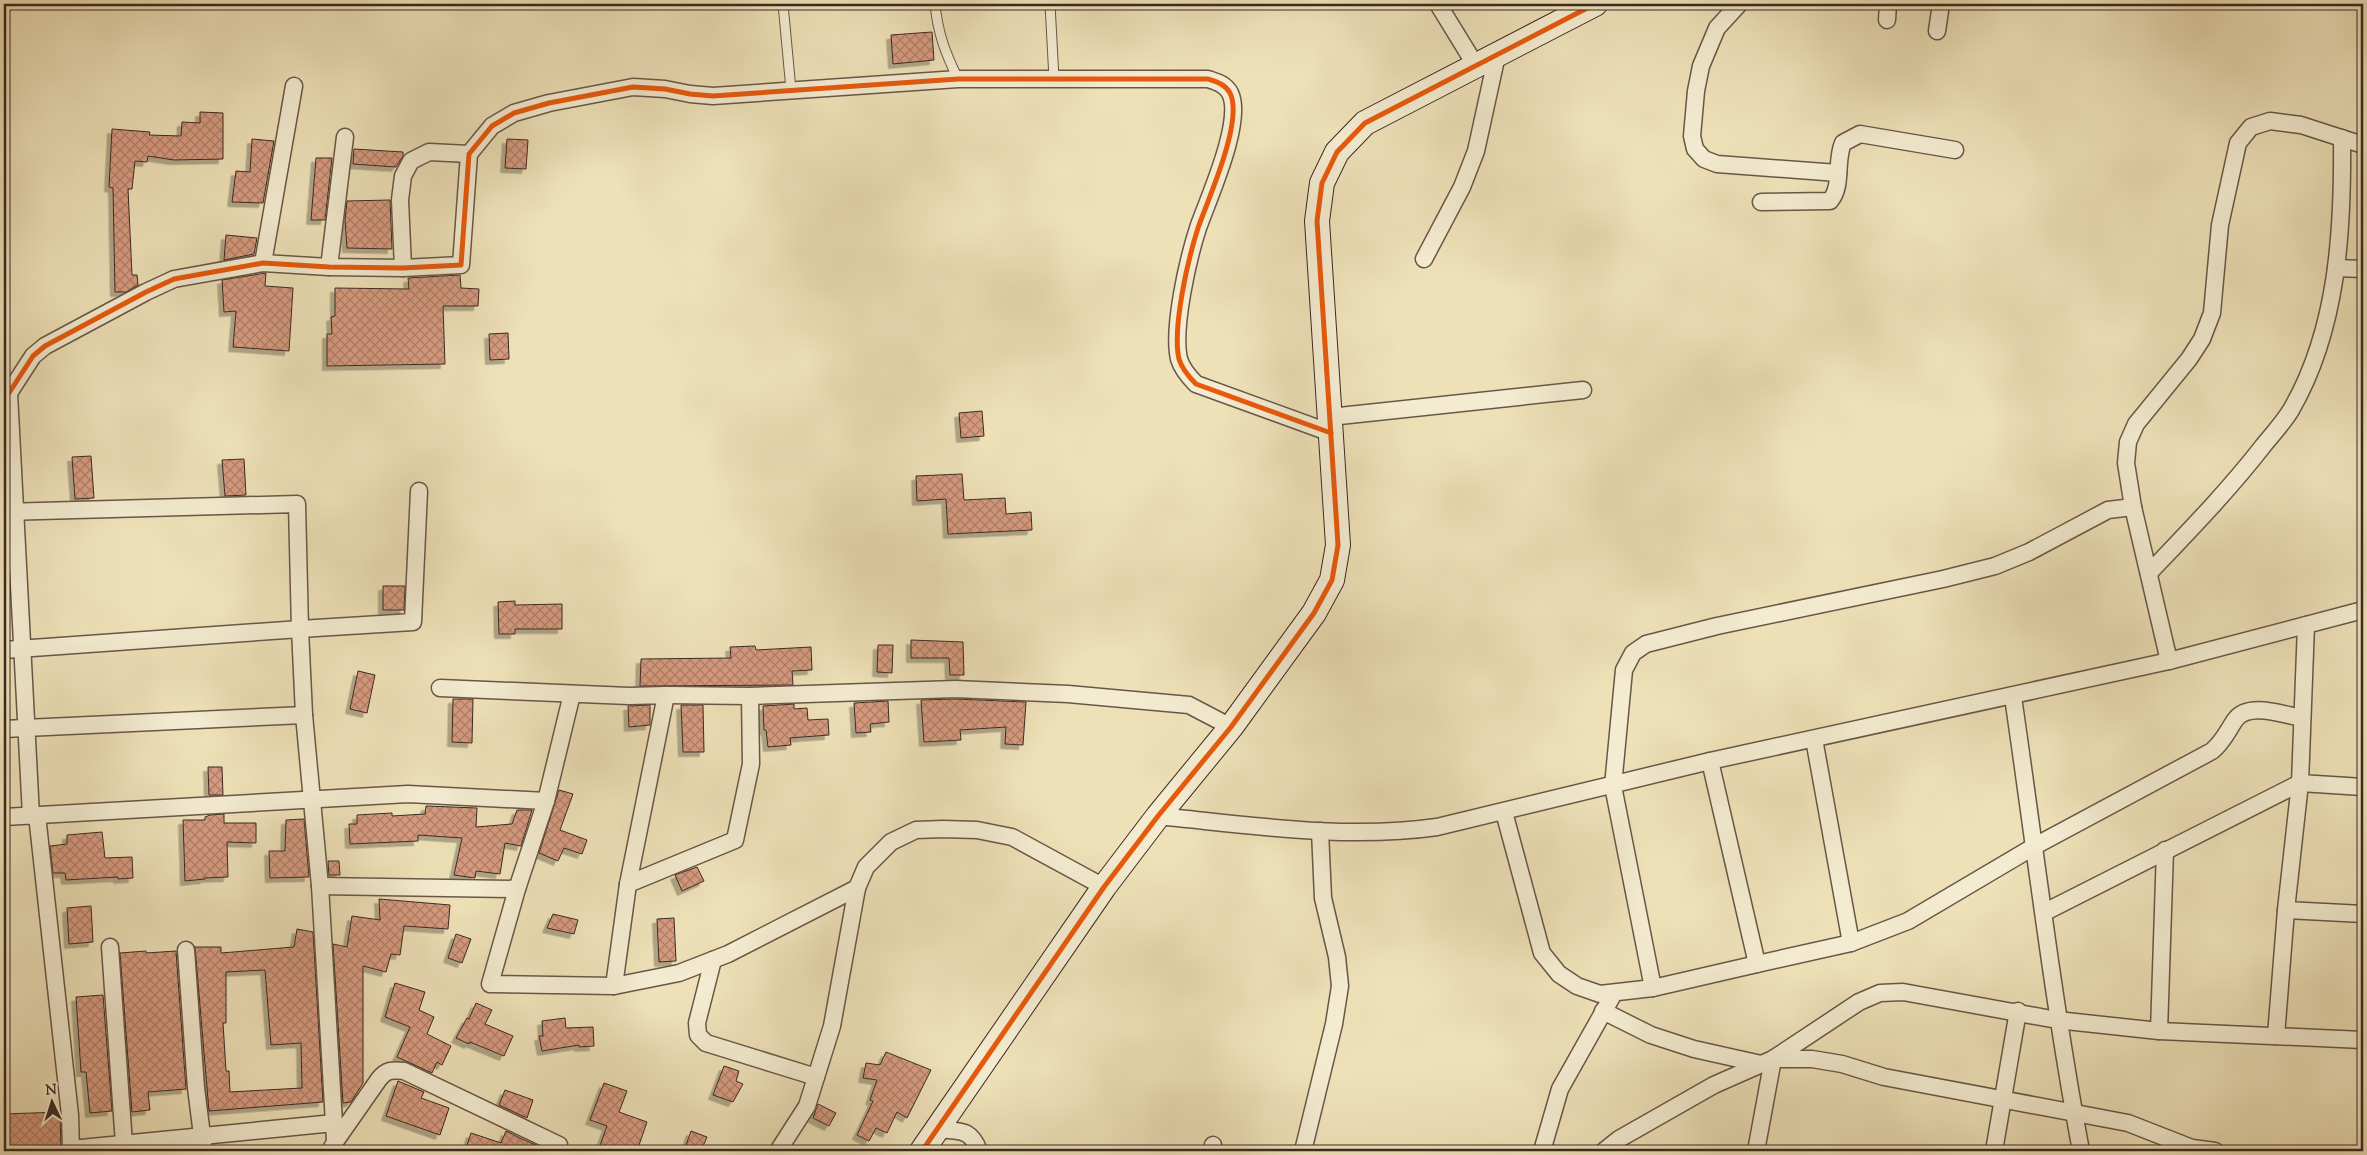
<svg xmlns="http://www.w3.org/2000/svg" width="2367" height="1155" font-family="'Sorts Mill Goudy',serif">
<defs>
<pattern id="building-cross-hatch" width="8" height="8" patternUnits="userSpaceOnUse" patternTransform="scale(1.25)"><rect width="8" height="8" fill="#d79b80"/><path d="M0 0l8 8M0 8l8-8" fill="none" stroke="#b07e68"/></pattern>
<filter id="shadow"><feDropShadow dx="-4.5" dy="4.5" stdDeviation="0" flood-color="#0004"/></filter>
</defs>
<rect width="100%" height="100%" fill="#eee1b8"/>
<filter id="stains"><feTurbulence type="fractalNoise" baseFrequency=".004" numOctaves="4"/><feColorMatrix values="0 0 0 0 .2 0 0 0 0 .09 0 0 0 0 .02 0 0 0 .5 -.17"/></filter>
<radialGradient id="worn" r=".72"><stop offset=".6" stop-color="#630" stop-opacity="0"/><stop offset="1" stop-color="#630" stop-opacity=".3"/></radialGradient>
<g fill="url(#building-cross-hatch)" stroke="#3b2922" fill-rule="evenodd" filter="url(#shadow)">
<path d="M932,32L934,60L893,64L891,35Z"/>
<path d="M200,112L223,113V159L174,160L148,156L147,162L135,161L132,189H128L132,275H137L138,285L126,292H115L113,188L109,187L112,129L150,132L149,135L181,136L182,122L200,123Z"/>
<path d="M252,139L274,141L263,203L232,202L236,171L250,172Z"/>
<path d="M507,139L528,140L526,169L505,168Z"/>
<path d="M354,149L403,152V156L396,167L353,164Z"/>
<path d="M316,158H332L325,220H311Z"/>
<path d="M390,200L392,249L347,248L345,220L347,201Z"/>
<path d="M226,235L257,238L254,254L224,260Z"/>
<path d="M266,273L265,286L293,288L289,351L233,347L236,311L224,312L222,280Z"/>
<path d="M460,275L461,288L479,289L478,306H443L445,364L327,366V334H332L331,317L335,316V288L409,289L408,278Z"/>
<path d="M508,333L509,359L490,360L489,334Z"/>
<path d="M982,411L984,436L961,438L959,413Z"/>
<path d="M91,456L94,498L75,499L72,457Z"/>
<path d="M244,459L246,495L225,496L222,460Z"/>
<path d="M962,474L964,500L1005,498L1006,514L1031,512L1032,530L948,534L946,499L917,501L916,476Z"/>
<path d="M383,586H405L404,610H383Z"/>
<path d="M515,601V605L562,604V629H515V634H499L498,602Z"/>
<path d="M911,640L963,642L964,675H950L949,658H911Z"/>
<path d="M878,645H893L892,673L877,672Z"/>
<path d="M755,646L756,650L811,647L812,670L792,671L793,685L640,686L641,659L731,658L730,647Z"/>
<path d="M358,671L375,675L367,713L350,709Z"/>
<path d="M453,699H473L472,743L452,742Z"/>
<path d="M955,699L1026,702L1023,745L1005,744L1006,727L960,730L961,740L924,742L921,700Z"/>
<path d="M888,701L889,722L870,724L871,732L856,733L854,703Z"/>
<path d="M794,704V709L807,708L808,720L828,719L829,735L790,738L791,745L768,747L766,730H764L763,706Z"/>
<path d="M650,705V725L629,727L628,706Z"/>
<path d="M681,705H703L704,752H683Z"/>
<path d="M208,767H222L223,795H209Z"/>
<path d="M559,790L573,794L560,830L587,840L582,854L564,848L558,861L539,853Z"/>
<path d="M426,806L477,808L476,827L512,824L517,810H532L521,846L505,843L500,874L476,871L475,878L454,875L462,838L418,835V841L350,844L349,824H357V815L392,813V816L425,814Z"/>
<path d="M224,814V823H256V843L227,842L228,877L204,878L205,879L185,881L183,820H205V817L210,815Z"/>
<path d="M304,819L309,877L270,878L269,851H285L286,820Z"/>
<path d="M102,832L105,858L132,857L133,878L118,879V877L66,880L65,873H53L50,846L67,844V835Z"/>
<path d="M328,861H339L340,875H329Z"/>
<path d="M697,867L704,881L682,891L675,875Z"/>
<path d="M379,899L450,905L448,929L404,926L400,955L391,954L386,972L363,966V1083L351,1102L343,1103L333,944L347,947L352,916L380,920Z"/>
<path d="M91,906L93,942L69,944L67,908Z"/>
<path d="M553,914L578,920L574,934L547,928Z"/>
<path d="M674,918L676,961L659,962L657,919Z"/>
<path d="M297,929L313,932L323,1102L209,1111L195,947H221V953L294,947ZM265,970L271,1045L301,1043L302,1088L230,1092L229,1071H226L223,1023H226V972Z"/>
<path d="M456,934L471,939L462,963L448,958Z"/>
<path d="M146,951V953L176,951L186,1089L148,1092L150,1110L132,1112L120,953Z"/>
<path d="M395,983L425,992L419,1010L434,1017L427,1034L451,1046L442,1065L437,1062L432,1073L397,1057L410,1027L385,1017Z"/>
<path d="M103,995L112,1111L90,1113L86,1072H81L76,997Z"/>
<path d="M476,1003L492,1010L485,1024L513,1036L504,1056L470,1042L469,1044L456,1038L467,1018L469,1019Z"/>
<path d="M565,1018L566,1028L593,1027L594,1046L579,1047V1045L542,1051L539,1036H543L542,1021Z"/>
<path d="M886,1052L931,1070L907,1118L897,1112L887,1133L876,1128L869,1141L857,1135L873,1101L870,1100L877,1080L863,1078L866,1063L880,1065Z"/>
<path d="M724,1066L739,1071L736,1081L743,1084L733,1102L713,1095Z"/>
<path d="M398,1081L424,1092L421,1098L449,1108L440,1135L386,1116Z"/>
<path d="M604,1083L627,1091L619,1112L647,1122L637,1151H598L607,1126L590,1120Z"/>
<path d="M505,1090L533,1100L527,1118L499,1105Z"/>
<path d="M818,1104L836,1113L829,1126L813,1118Z"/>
<path d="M60,1112L61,1151H4V1114Z"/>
<path d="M506,1131L520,1138L549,1151H465L471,1133L501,1143Z"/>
<path d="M691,1131L707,1137L701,1151H684Z"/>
</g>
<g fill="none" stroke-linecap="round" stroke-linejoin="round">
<g stroke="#685748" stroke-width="11">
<g id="lane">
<path d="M783,4L791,90"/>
<path d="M935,4C938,34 945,52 958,79"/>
<path d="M1050,4L1054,79"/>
</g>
</g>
<g stroke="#685748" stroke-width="19">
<g id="street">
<path d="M1438,4L1476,66"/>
<path d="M1739,4L1717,28L1701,66L1696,91L1692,136L1695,149L1704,159L1717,164L1838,173"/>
<path d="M1887,20L1888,4"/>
<path d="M1937,31L1941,4"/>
<path d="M1761,202L1830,201C1843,186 1835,161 1843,143L1860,134L1955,150"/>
<path d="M1424,259L1462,187L1476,151L1497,55"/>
<path d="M263,263L294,86"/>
<path d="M329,267L345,137"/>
<path d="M403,268L400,200L403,176L411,161L429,152L469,154"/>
<path d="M2336,268L2363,269"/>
<path d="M4,393H9L31,816"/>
<path d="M9,393L33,356L45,346L146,292L174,279L263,263L329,267L403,268L461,265L469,154L492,126L514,113L549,103L633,87L665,89L690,94L713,96L958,79H1208C1217,82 1225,84 1230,93C1244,121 1208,199 1198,228C1188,259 1172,328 1179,359C1182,369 1189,377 1196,384L1331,433"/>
<path d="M1330,417L1583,390"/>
<path d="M4,512L297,504L300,629L413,622L419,491"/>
<path d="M2149,573C2188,532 2228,491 2263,446C2272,435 2283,423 2291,410C2338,329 2343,230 2342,138"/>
<path d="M2306,625L2300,783L2363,787"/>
<path d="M4,650L300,629L304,715L4,729"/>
<path d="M2169,661L2133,507L2126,463L2128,442L2136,424L2189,359L2202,339L2212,313L2220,225L2238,143L2251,127L2270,121L2301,125L2363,145"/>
<path d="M440,688L629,696L666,695L628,884"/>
<path d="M666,695L750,696L955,689L1068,694L1189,705L1231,727"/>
<path d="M2013,697C2035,848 2053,1001 2081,1151"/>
<path d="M304,715L320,886L334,1123"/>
<path d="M1814,739L1851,943"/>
<path d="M1710,761L1757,964L1851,943L1908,921L2035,846L2212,751C2223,742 2227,732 2235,720C2248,701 2284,715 2302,718"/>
<path d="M2300,783L2286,910L2363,914"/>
<path d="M546,801L572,694"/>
<path d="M1504,812L1542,953L1559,974L1577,986L1600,994L1653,988"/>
<path d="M37,815L70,1115L71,1151"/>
<path d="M1158,816C1250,825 1345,840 1437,827L1710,761L2169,661L2363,610"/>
<path d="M4,817L408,794L546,801L517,889L490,984L614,986L679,973L728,954L857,888L866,867L891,842L916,830L943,829L977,830L1012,837L1104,887"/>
<path d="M320,886L517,889"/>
<path d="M2045,912L2300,783"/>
<path d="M110,947L124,1144"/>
<path d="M186,950L196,1088L204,1151"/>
<path d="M713,960L697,1023L698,1035L706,1043L816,1077"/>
<path d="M1757,964L1653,988L1613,786L1624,670L1633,653L1646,644L1717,626L1943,579L1995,566L2029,552L2108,510L2133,507"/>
<path d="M614,986L628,884L735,840L751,764L750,696"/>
<path d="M1603,1011L1651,1035L1694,1049L1761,1064"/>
<path d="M2159,1031L2165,850"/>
<path d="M2276,1036L2286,910"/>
<path d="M1773,1059H1812L1842,1064L1884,1077L2128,1123L2192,1148L2215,1151"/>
<path d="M937,1129C959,1132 970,1127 979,1151"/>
<path d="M335,1142L379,1079C387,1069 393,1070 404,1071L559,1145"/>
<path d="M71,1149L334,1123L335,1142L330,1151"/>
<path d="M778,1151L807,1106L832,1026L857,888"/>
<path d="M1212,1151L1213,1145"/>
<path d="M1303,1151L1334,1024L1340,986L1337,957L1323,898L1320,831"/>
<path d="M1542,1151L1560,1089L1614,993"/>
<path d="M1604,1151L1619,1139L1714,1085L1773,1059L1859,1002L1880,993L1903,992L2057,1020L2159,1031L2363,1040"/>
<path d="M1756,1151L1773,1059"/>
<path d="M1994,1151L2018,1011"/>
</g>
</g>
<g stroke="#3b2922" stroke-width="26">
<path id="secondary" d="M922,1151L1104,887L1158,816L1231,727L1314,613L1332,580L1338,545L1317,221L1322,183L1337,152L1365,123L1595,4"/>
</g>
<use href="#lane" stroke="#f4ecd1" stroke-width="9"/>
<use href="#street" stroke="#f4ecd1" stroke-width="16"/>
<use href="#secondary" stroke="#f4ecd1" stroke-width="24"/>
<g stroke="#f4ecd1" stroke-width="8">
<g id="cycleway">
<path d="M9,393L33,356L45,346L146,292L174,279L263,263L329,267L403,268L461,265L469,154L492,126L514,113L549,103L633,87L665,89L690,94L713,96L958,79H1208C1217,82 1225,84 1230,93C1244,121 1208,199 1198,228C1188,259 1172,328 1179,359C1182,369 1189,377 1196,384L1331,433"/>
<path d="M922,1151L1104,887L1158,816L1231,727L1314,613L1332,580L1338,545L1317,221L1322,183L1337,152L1365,123L1595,4"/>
</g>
</g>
<use href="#cycleway" stroke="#e8590c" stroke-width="5"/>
</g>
<rect width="2367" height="1155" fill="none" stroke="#eee1b8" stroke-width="20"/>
<rect x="5" y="5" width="2357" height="1145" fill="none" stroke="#3b2922" stroke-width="2.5"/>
<rect x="10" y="10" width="2347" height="1135" fill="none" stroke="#3b2922"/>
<g transform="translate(52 1102) rotate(356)" stroke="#f4ecd1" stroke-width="4" paint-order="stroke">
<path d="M0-4L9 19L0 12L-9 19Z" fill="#3b2922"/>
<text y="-8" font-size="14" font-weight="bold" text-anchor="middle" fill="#3b2922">N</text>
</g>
<rect width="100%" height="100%" filter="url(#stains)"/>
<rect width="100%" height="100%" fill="url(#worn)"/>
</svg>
